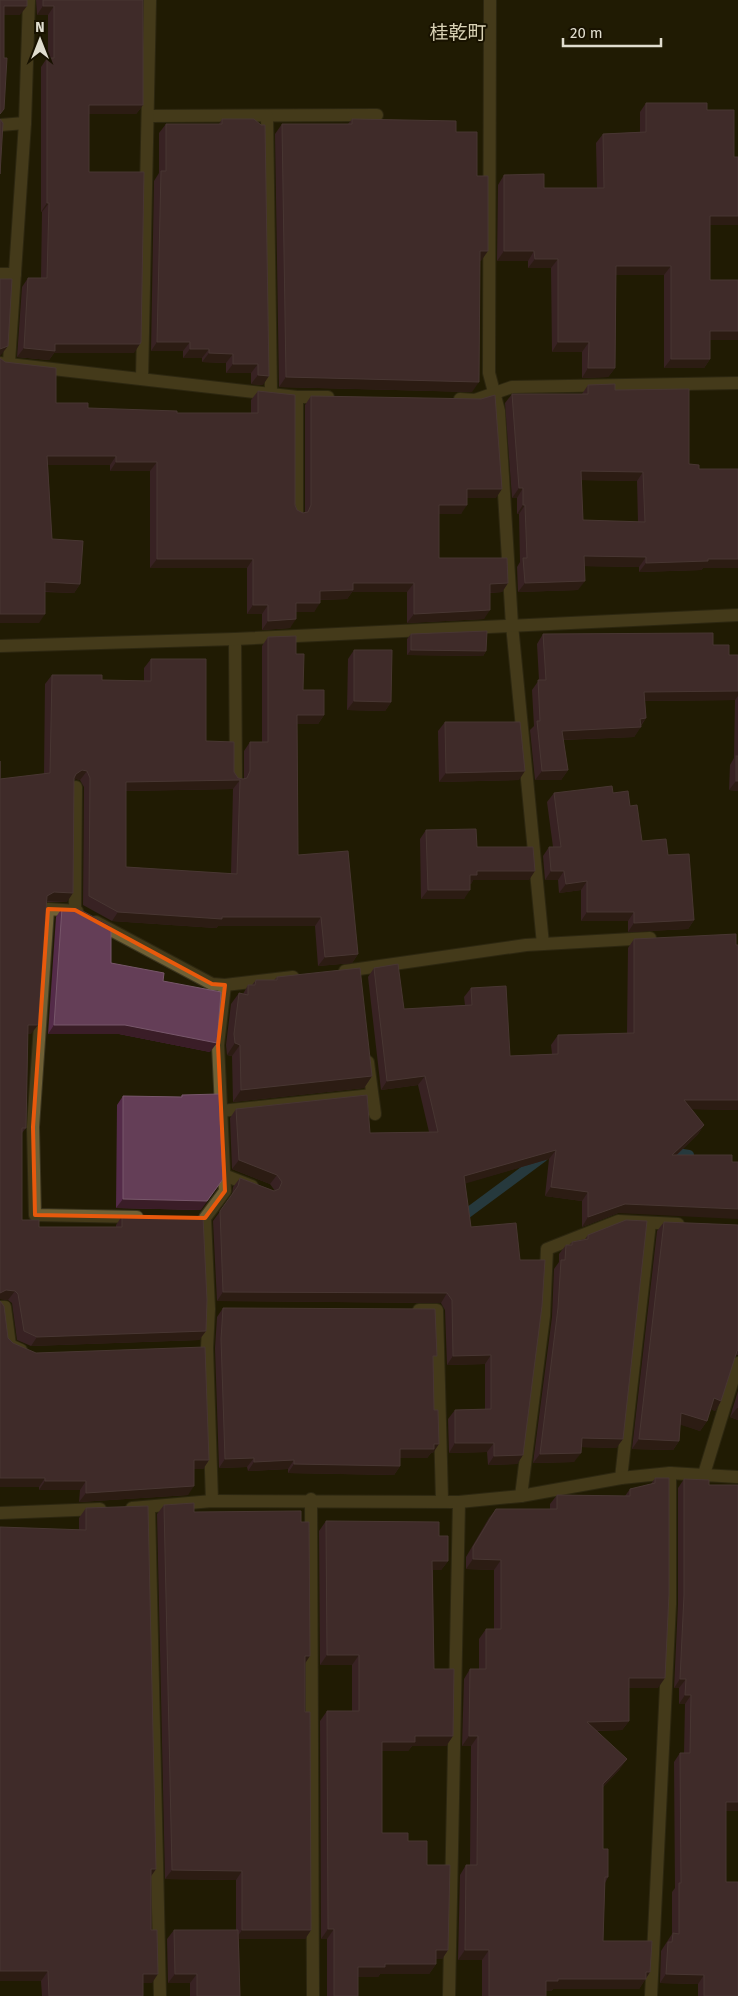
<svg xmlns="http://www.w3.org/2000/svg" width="738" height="1996" font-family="'Fira Sans','Noto Sans JP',sans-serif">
<rect width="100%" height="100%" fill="#211b04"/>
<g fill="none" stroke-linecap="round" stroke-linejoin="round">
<g stroke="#2d5e83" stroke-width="10">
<path d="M665,1151L689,1155"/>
<path d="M458,1220L543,1157"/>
</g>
<g stroke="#3c3620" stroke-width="14">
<g id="service">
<path d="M148,116L377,115"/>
<path d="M267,116L271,393"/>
<path d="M142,379L150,0"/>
<path d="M297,397V514"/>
<path d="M368,1062L375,1114"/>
<path d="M221,1111L372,1095"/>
<path d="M224,1175L252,1186"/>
<path d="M704,1474L738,1363"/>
<path d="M521,1496L544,1316L547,1249L618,1221L678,1224"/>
<path d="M311,1499L313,1996"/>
</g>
</g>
<g stroke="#3c3620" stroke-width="14">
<g id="minor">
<path d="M490,0L489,373L499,411L512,625L543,944"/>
<path d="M0,125L25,123"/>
<path d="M0,274H15"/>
<path d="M9,362L25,123L29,0"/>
<path d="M0,363L297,397H328"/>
<path d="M460,399L475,400L512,387L738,383"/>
<path d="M235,639L236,780"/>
<path d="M0,646L235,639L738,615"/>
<path d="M75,910L76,787"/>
<path d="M77,911L48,909L33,1127L35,1215L137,1217"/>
<path d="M96,922L212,984L225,985L293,977"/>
<path d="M345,971L526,945L650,938"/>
<path d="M0,1307H5L10,1345L21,1350"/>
<path d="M419,1310H437L442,1500"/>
<path d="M621,1478L650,1223"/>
<path d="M212,1501L207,1348L209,1309L205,1218L225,1191L218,1045L225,985"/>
<path d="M149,1507L160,1996"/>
<path d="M132,1508L212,1501L459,1502L521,1496L621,1478L670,1473L738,1477"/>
<path d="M0,1513L100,1509"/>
<path d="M449,1996L459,1502"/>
<path d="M651,1996L670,1604V1473"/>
</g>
</g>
<use href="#service" stroke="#6f6036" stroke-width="12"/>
<use href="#minor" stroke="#6f6036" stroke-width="12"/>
</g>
<g fill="#542b49" fill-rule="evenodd">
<path d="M36,0H143V105L136,114H89V172L134,353H54L49,360L17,357L22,287L28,278H41L42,212H41V67L47,58H48V15H37Z"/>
<path d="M646,103L707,110L734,157L738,225H710V280L738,340H710V359L704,368H664V275H616L615,368L608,377L582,378V352H552L551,268H528V261H497L498,185L504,175L544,188H597L596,143L603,134L640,132V112Z"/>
<path d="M222,119L263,385L251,384V373H226V363L202,362V358H183V351H151L154,181L159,173V133L166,124H219Z"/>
<path d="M352,119L456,132L477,176L481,261H480L472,392L279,387L275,134L282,124H348Z"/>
<path d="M588,385L615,390L689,464L699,469L738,568H703L701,570L639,572V567L584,566L578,590L518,592L517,567L520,562L519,514H517V498H512L505,403L512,394H582ZM581,480L637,481L638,522L583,520Z"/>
<path d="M258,391L297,510L303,513L305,512V405L311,396L496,498H467L461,514H439V558L508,583L502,592L490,593L484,619L407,623V592H352L347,599L320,600L314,612H296L290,628L262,630V614H247V568H150V471H110V465H48L52,539L80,584L74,593L45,592L39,623H0L56,403L88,408L177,413H251V400Z"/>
<path d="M411,634L486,651L483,656L407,655V639Z"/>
<path d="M543,634L713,645L729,655H738V791L729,790L730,765L734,758L735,700L645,701L646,718L634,737L563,740L568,770L561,780H535L530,730L534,726L532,690L539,680L537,644Z"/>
<path d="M268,637L296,654L303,690L324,715L318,724H297L298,855L358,954L352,963L318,966L315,926H218L216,928L112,921L83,905L84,787L80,780L76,779L74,780L67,902H47L31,1034H28L26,1128L22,1133V1220L39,1227H116V1225L122,1216L206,1331L199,1340L31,1346L17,1340L12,1303L8,1300L0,1299V779L44,774L45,684L52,675L102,680L144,681V668L151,659L206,741L234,772L238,778L244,779V751L250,742H262V646ZM233,789L231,874L126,867V791Z"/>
<path d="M354,650L391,702L385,711L347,710L348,659Z"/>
<path d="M445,722L519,780L439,782L438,731Z"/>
<path d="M554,793H613L630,806L642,841L668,855L694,920L688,929L628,932V921H581V890L559,893L558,880H545L543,856L549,847H553L547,802Z"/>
<path d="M426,830L477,847L529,880H473L471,884H470L464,899H421L420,839Z"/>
<path d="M62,908L111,963L163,981L210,1052L119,1034H48L56,917Z"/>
<path d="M634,939L736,945L738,1110L692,1109L704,1125L698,1134L618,1213L582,1227V1201L545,1196L549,1159L465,1183L471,1227L523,1455L517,1464L488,1465L487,1452L449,1453L448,1419L455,1410L485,1409V1364L447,1365L445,1310L441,1303L217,1301L213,1221L232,1195L233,1187L240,1178L275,1191L270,1184L232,1169L230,1118L236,1109L370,1133L429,1132L418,1085L381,1090L368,977L374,968L404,1009L465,1005L464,997L471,988L510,1056L552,1054L551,1045L558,1035L627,1034L628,948Z"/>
<path d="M277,977L372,1076L364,1088L233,1102L232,1056L227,1055L226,1045L231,1004L239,993L243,994L248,985H252L256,980H274Z"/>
<path d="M182,1095L201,1210L116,1208L117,1105L123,1096L181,1097Z"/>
<path d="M664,1222L738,1225V1355H737L735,1356L721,1401L715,1411L711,1409L707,1421L700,1431L680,1424L679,1441L673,1450L632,1449L657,1231Z"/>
<path d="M588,1235L623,1439L616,1448L581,1447L574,1462L533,1463L552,1317L554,1269L559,1262V1254L566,1245H569L572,1242L585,1239Z"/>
<path d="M223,1308L433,1361V1453H431L427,1458H400V1466L394,1475L288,1473V1469L248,1471L247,1467L219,1468L215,1348L217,1317Z"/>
<path d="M8,1338L13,1343L209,1460L203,1469H194L188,1495L79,1502L80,1490H39V1487H0Z"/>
<path d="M738,1391V1420L730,1417Z"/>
<path d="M655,1478L658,1688H629V1721L622,1730L597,1731L620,1769L603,1787V1849L608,1877L605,1883L603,1941L650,1972L639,1989H553L551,1991H546V1996H482V1960H458L460,1875L466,1865H470L471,1746H462L464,1679L470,1669H479V1639L486,1629H494V1570L466,1569V1557L489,1518L496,1509H550V1504L557,1495L625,1496L630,1489L651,1484Z"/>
<path d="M684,1479L709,1485L738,1811H726V1882L738,1996H698V1984L660,1983L661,1951L672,1934V1892L675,1888L674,1762L680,1753H684L685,1704H679V1688H674L678,1604V1488Z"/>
<path d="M164,1505L194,1512L305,1663V1712L311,1930L305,1939H239L240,1996H190V1983H168L167,1939L174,1930H236V1880L165,1879L157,1514Z"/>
<path d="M86,1508L156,1869L151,1876L152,1983H143V1996H42L41,1981H0L79,1529V1518Z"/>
<path d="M326,1521L439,1536L448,1561L441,1570H433L434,1669L453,1736L446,1746H412L408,1751H382V1833L408,1841L427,1865L448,1950L442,1959H436V1964L429,1974H380L378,1977H358V1996H327V1939H321L320,1721L327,1711H352V1665H320L319,1531Z"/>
</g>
<g fill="#3a1d27">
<path d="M4,6H27L20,15H0Z"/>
<path d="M43,6H54L48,15H37Z"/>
<path d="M89,105H143L136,114H83Z"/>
<path d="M47,203H49L42,212H41Z"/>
<path d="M710,216H738V225H703Z"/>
<path d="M480,251H488L481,261H473Z"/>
<path d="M504,251H534L528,261H497Z"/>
<path d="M535,259H558L551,268H528Z"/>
<path d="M616,266H671L664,275H609Z"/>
<path d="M710,331H738V340H704Z"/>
<path d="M157,342H190L183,351H151Z"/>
<path d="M558,342H589L582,352H552Z"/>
<path d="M55,344H140L134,353H54L49,360L17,357L24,348Z"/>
<path d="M8,346L1,355L0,356V349Z"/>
<path d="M190,349H209L202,358H183Z"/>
<path d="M209,353L233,354L226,363L202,362Z"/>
<path d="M671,359H710L704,368H664Z"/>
<path d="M233,364H258L251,373H226Z"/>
<path d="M588,368H615L608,377L582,378Z"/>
<path d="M258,375L269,376L263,385L251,384Z"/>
<path d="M286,377L479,382L472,392L279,387Z"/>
<path d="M47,456H116L110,465H41Z"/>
<path d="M116,462H157L150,471H110Z"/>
<path d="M581,471L643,472L637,481L575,480Z"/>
<path d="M519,488H523L517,498H512Z"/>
<path d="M467,489H502L496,498H461Z"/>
<path d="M439,505H467L461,514H432Z"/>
<path d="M523,505H525L519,514H517Z"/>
<path d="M584,556L646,557L639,567L577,566Z"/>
<path d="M157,559H253L247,568H150Z"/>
<path d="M708,559H738V568H703L701,570L639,572L646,563Z"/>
<path d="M585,581L578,590L518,592L525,583Z"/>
<path d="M45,582L80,584L74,593L39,591Z"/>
<path d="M353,583H414L407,592H352L347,599L314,600L320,591Z"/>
<path d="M508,583L502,592L484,593L490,584Z"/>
<path d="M296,603H320L314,612H290Z"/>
<path d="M253,605H268L262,614H247Z"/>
<path d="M490,610L484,619L407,623L414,614Z"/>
<path d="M0,614H45L39,623H0Z"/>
<path d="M296,619L290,628L262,630L268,621Z"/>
<path d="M411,650L486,651L483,656L407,655Z"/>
<path d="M738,691V696L735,700L638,701L644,692Z"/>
<path d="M354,701L391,702L385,711L347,710Z"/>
<path d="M297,715H324L318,724H290Z"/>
<path d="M646,718L639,727H641L634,737L555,740L562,731Z"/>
<path d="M82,770L87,771L80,780L76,779L69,782L76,774Z"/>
<path d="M568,770L561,780H535L542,771Z"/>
<path d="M525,771L519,780L439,782L446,773Z"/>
<path d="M240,780L233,789L120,791L126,782Z"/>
<path d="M736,781H738V791L729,790Z"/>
<path d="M477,871H535L529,880H473L471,884H463L470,875Z"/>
<path d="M551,871H564L558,880H545Z"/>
<path d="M587,881L581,890L559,893L566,884Z"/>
<path d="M428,890H470L464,899H421Z"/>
<path d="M54,892L73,893L67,902L48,901L41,905L47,896Z"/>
<path d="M118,912L222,917H321L315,926H218L216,928L112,921Z"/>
<path d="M587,912H634L628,921H581Z"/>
<path d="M694,920L688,929L628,932L634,923Z"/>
<path d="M358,954L352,963L318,966L325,957Z"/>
<path d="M28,1025H38L31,1034H22Z"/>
<path d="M54,1025H125L217,1043L210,1052L119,1034H48Z"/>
<path d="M235,1043L240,1045L232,1056L227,1055Z"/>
<path d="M372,1076L364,1088L233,1102L241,1090Z"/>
<path d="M425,1076L418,1085L381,1090L387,1081Z"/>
<path d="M684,1100H738V1110L677,1109Z"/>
<path d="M704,1125L698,1134L666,1165L672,1155Z"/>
<path d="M556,1150L549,1159L457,1186L464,1176Z"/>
<path d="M239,1160L277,1175L270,1184L232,1169Z"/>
<path d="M223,1179L201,1210L116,1208L123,1199Z"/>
<path d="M551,1187L588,1192L582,1201L545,1196Z"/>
<path d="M625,1204L738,1209V1219L618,1213L582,1227L588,1217Z"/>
<path d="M6,1290L15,1291L8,1300L0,1299V1293Z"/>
<path d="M223,1292L447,1293L441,1303L217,1301Z"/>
<path d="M206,1331L199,1340L31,1346L37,1337Z"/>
<path d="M491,1355L485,1364L447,1365L453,1356Z"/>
<path d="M714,1398L721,1401L715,1411L708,1408Z"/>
<path d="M737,1408H738V1420L730,1417Z"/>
<path d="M681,1413L707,1421L700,1431L675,1423Z"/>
<path d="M582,1438L623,1439L616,1448L576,1447Z"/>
<path d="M639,1439L679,1441L673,1450L632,1449Z"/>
<path d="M455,1443H494L487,1452L449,1453Z"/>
<path d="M434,1444H439L433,1453H431L427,1458H394L400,1449Z"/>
<path d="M581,1453L574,1462L533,1463L540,1454Z"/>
<path d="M523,1455L517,1464L488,1465L494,1456Z"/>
<path d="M254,1458L247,1467L219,1468L225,1459Z"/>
<path d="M194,1460H209L203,1469H188Z"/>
<path d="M294,1460L288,1469L248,1471L254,1462Z"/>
<path d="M294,1464L400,1466L394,1475L288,1473Z"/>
<path d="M0,1478H45L39,1487H0Z"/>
<path d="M45,1481H86L80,1490H39Z"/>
<path d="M194,1486L188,1495L79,1502L86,1493Z"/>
<path d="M473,1559L501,1560L494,1570L466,1569Z"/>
<path d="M432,1561H448L441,1570H426Z"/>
<path d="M327,1655H359L352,1665H320Z"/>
<path d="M305,1656H310L304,1665Z"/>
<path d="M629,1678H665L658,1688H622Z"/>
<path d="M680,1679H686L679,1688H674Z"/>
<path d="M685,1695H691L685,1704H679Z"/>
<path d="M629,1721L622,1730L580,1731L587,1722Z"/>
<path d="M415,1736H453L446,1746H412L408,1751H375L382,1742Z"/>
<path d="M469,1736H478L471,1746H462Z"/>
<path d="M627,1759L620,1769L596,1794L603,1784Z"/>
<path d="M726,1802H738V1811H720Z"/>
<path d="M151,1869H156L149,1879Z"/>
<path d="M172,1870L242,1871L236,1880L165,1879Z"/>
<path d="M328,1929H334L327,1939H321Z"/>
<path d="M242,1930H311L305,1939H236Z"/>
<path d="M436,1950H448L442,1959H429Z"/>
<path d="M465,1950H489L482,1960H458Z"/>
<path d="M385,1964H436L429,1974H380L378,1977H352L358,1967Z"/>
<path d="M0,1971H48L41,1981H0Z"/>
<path d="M646,1972H650L639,1989H553L551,1991H539L546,1981L558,1979Z"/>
<path d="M143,1974H158L152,1983H136Z"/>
<path d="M175,1974H197L190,1983H168Z"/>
<path d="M666,1974L704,1975L698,1984L660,1983Z"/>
</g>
<g fill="#643e57" stroke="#77576a" fill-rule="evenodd">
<path d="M0,0H27V6H4V58H7L4,109L0,114Z"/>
<path d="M43,0H143V105H89V172H144L141,342L140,344H55V351L24,348L28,278H47L49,203H47V58H54V6H43Z"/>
<path d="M646,103H707V110H734V157H738V216H710V280H738V331H710V359H671V266H616L615,368H588L589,342H558V259H535L534,251H504V175L544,174V188H604L603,134L646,132Z"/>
<path d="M0,119L3,123L0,174Z"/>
<path d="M222,119H254L261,125H265L269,376L258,375V364H233V354L209,353V349H190V342H157L161,171H166V124H222Z"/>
<path d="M352,119L456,121V132H477V176H488V251H480L479,382L286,377L282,124H352Z"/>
<path d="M0,279H12L8,346L0,349Z"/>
<path d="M0,358L5,362L56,368V403H88V408L177,411V413H258V391L295,395V505L297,510L303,513L308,512L311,505V396L481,399L495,395L502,489H467V505H439V558H507L508,583L490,584V610L414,614V583H353V590L320,591V603H296V619L268,621V605H253V559H157V462H116V456H47L52,539L83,541L80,584L45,582V614H0Z"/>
<path d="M615,384V390L689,389V464L699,465V469H738V559H708V561L646,563V557L584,556L585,581L525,583L523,558H527L525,505H523V488H519L512,394H588V385ZM581,471L643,472L645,522L583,520Z"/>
<path d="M487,631L486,651L411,650V634Z"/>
<path d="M713,633V645H729V655H738V691L644,692L646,718L640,719L641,727L562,731L568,770L542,771L537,721H540L538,680H546L543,634Z"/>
<path d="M296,636V654H304L303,690H324V715H297L298,855L348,851L358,954L325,957L321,917H222V919L118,912L89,896L90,778L87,771L82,770L76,774L74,778L73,893L54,892L47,896L38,1025H28L26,1128H22V1220H39V1227H122V1216L203,1217L207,1300L206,1331L37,1337L24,1331L18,1294L15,1291L6,1290L0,1293V761V779L50,773L52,675H102V680L151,681V659H206V741L234,742V772L238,778L243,779L247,778L250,771V742H268V637ZM240,780L237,874L126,867V782Z"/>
<path d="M354,650H392L391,702L354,701Z"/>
<path d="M445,722H520L525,771L446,773Z"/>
<rect x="736" y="756" width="2" height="25"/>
<path d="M612,786L613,793L628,791L630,806L637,805L642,841L666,839L668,855L689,854L694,920L634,923V912H587V881L566,884L564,871H551L549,847H561L554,793Z"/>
<path d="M476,829L477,847H533L535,871H477V875H470V890H428L426,830Z"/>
<path d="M62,908L79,909L111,926V963L164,973L163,981L221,992L217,1043L125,1025H54Z"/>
<path d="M736,934V945H738V1100H684L704,1125L672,1155H732V1162H738V1209L625,1204L588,1217V1192L551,1187L556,1150L464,1176L471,1227L516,1223L520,1260H545L542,1306L523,1455L494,1456V1443H455V1410L491,1409V1355L453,1356L452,1300L447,1293L223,1292L220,1211L238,1186L240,1178L274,1191L279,1189L282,1182L277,1175L239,1160L236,1109L367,1095L370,1133L438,1132L425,1076L387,1081L374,968L398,964L404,1009L472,1005L471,988L506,986L510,1056L558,1054V1035L634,1033V939Z"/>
<path d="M360,968L372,1076L241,1090L240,1045L235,1043L234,1034L239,993L248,995V985H255L256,980H277V977Z"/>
<path d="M219,1094L223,1179L207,1201L123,1199V1096L182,1097V1095Z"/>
<path d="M626,1220L647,1221L623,1439L582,1438L581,1453L540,1454L558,1308L561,1260H565L566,1245H572V1242L588,1239V1235Z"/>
<path d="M664,1222L738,1225V1350L737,1351L721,1401L714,1398L707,1421L681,1413L679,1441L639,1439Z"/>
<path d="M0,1301L4,1306L8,1338L13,1343L36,1353L205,1347L209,1460H194V1486L86,1493V1481H45V1478H0Z"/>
<path d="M223,1308L435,1309L437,1356H433L434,1410H438L439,1444H434V1449H400V1466L294,1464V1460L254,1462V1458L225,1459L221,1339Z"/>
<path d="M655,1478H669V1594L665,1678H629V1721L587,1722L627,1759L603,1784V1849H608V1877H605L603,1941H652L650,1972H646V1979H558V1981H546V1996H489V1950H465L466,1865H477L478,1736H469L470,1669H486V1629H501V1560L473,1559V1547L496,1509H557V1495L630,1496V1489L655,1483Z"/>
<path d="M684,1479L709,1480V1485H738V1802H726V1882H738V1996H704V1975L666,1974L668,1942H672L673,1933L679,1934V1883H681L680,1753H690L691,1695H685L686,1679H680L684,1595Z"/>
<path d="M194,1503V1512L301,1511V1522H309L310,1656H305V1712H310L311,1930H242V1871L172,1870L164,1505Z"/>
<path d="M148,1506L156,1869H151V1930H157L158,1974H143V1996H49L48,1971H0V1527L86,1530V1508Z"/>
<path d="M326,1521L439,1522V1536H448V1561H432L434,1669H454L453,1736H415V1742H382V1833H408V1841H427V1865H450L448,1950H436V1964H385V1967H358V1996H334V1929H328L327,1711H359V1655H327Z"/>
<path d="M174,1930H238L240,1996H197V1974H175Z"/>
</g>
<path d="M0 0H738V1996H0ZM48,909L75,910L212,984L225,985L218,1045L225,1191L205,1218L35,1215L33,1127Z" fill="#211b04" fill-opacity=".55" fill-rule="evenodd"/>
<path fill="none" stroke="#e8590c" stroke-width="4" stroke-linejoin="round" d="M48,909L75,910L212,984L225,985L218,1045L225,1191L205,1218L35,1215L33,1127Z"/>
<g text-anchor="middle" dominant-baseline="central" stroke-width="4" stroke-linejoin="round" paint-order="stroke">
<g font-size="19" fill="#dad3b6" stroke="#181200">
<text x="458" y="32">桂乾町</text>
</g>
</g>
<g transform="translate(40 40)" stroke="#181200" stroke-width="4" paint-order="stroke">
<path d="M0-4L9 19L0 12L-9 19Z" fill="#e0ddcf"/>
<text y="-8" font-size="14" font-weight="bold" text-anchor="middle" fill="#e0ddcf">N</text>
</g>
<path d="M563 38v8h98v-8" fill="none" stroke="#e0ddcf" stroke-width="2.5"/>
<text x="570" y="38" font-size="15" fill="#e0ddcf" stroke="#181200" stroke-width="4" paint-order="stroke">20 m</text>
</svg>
